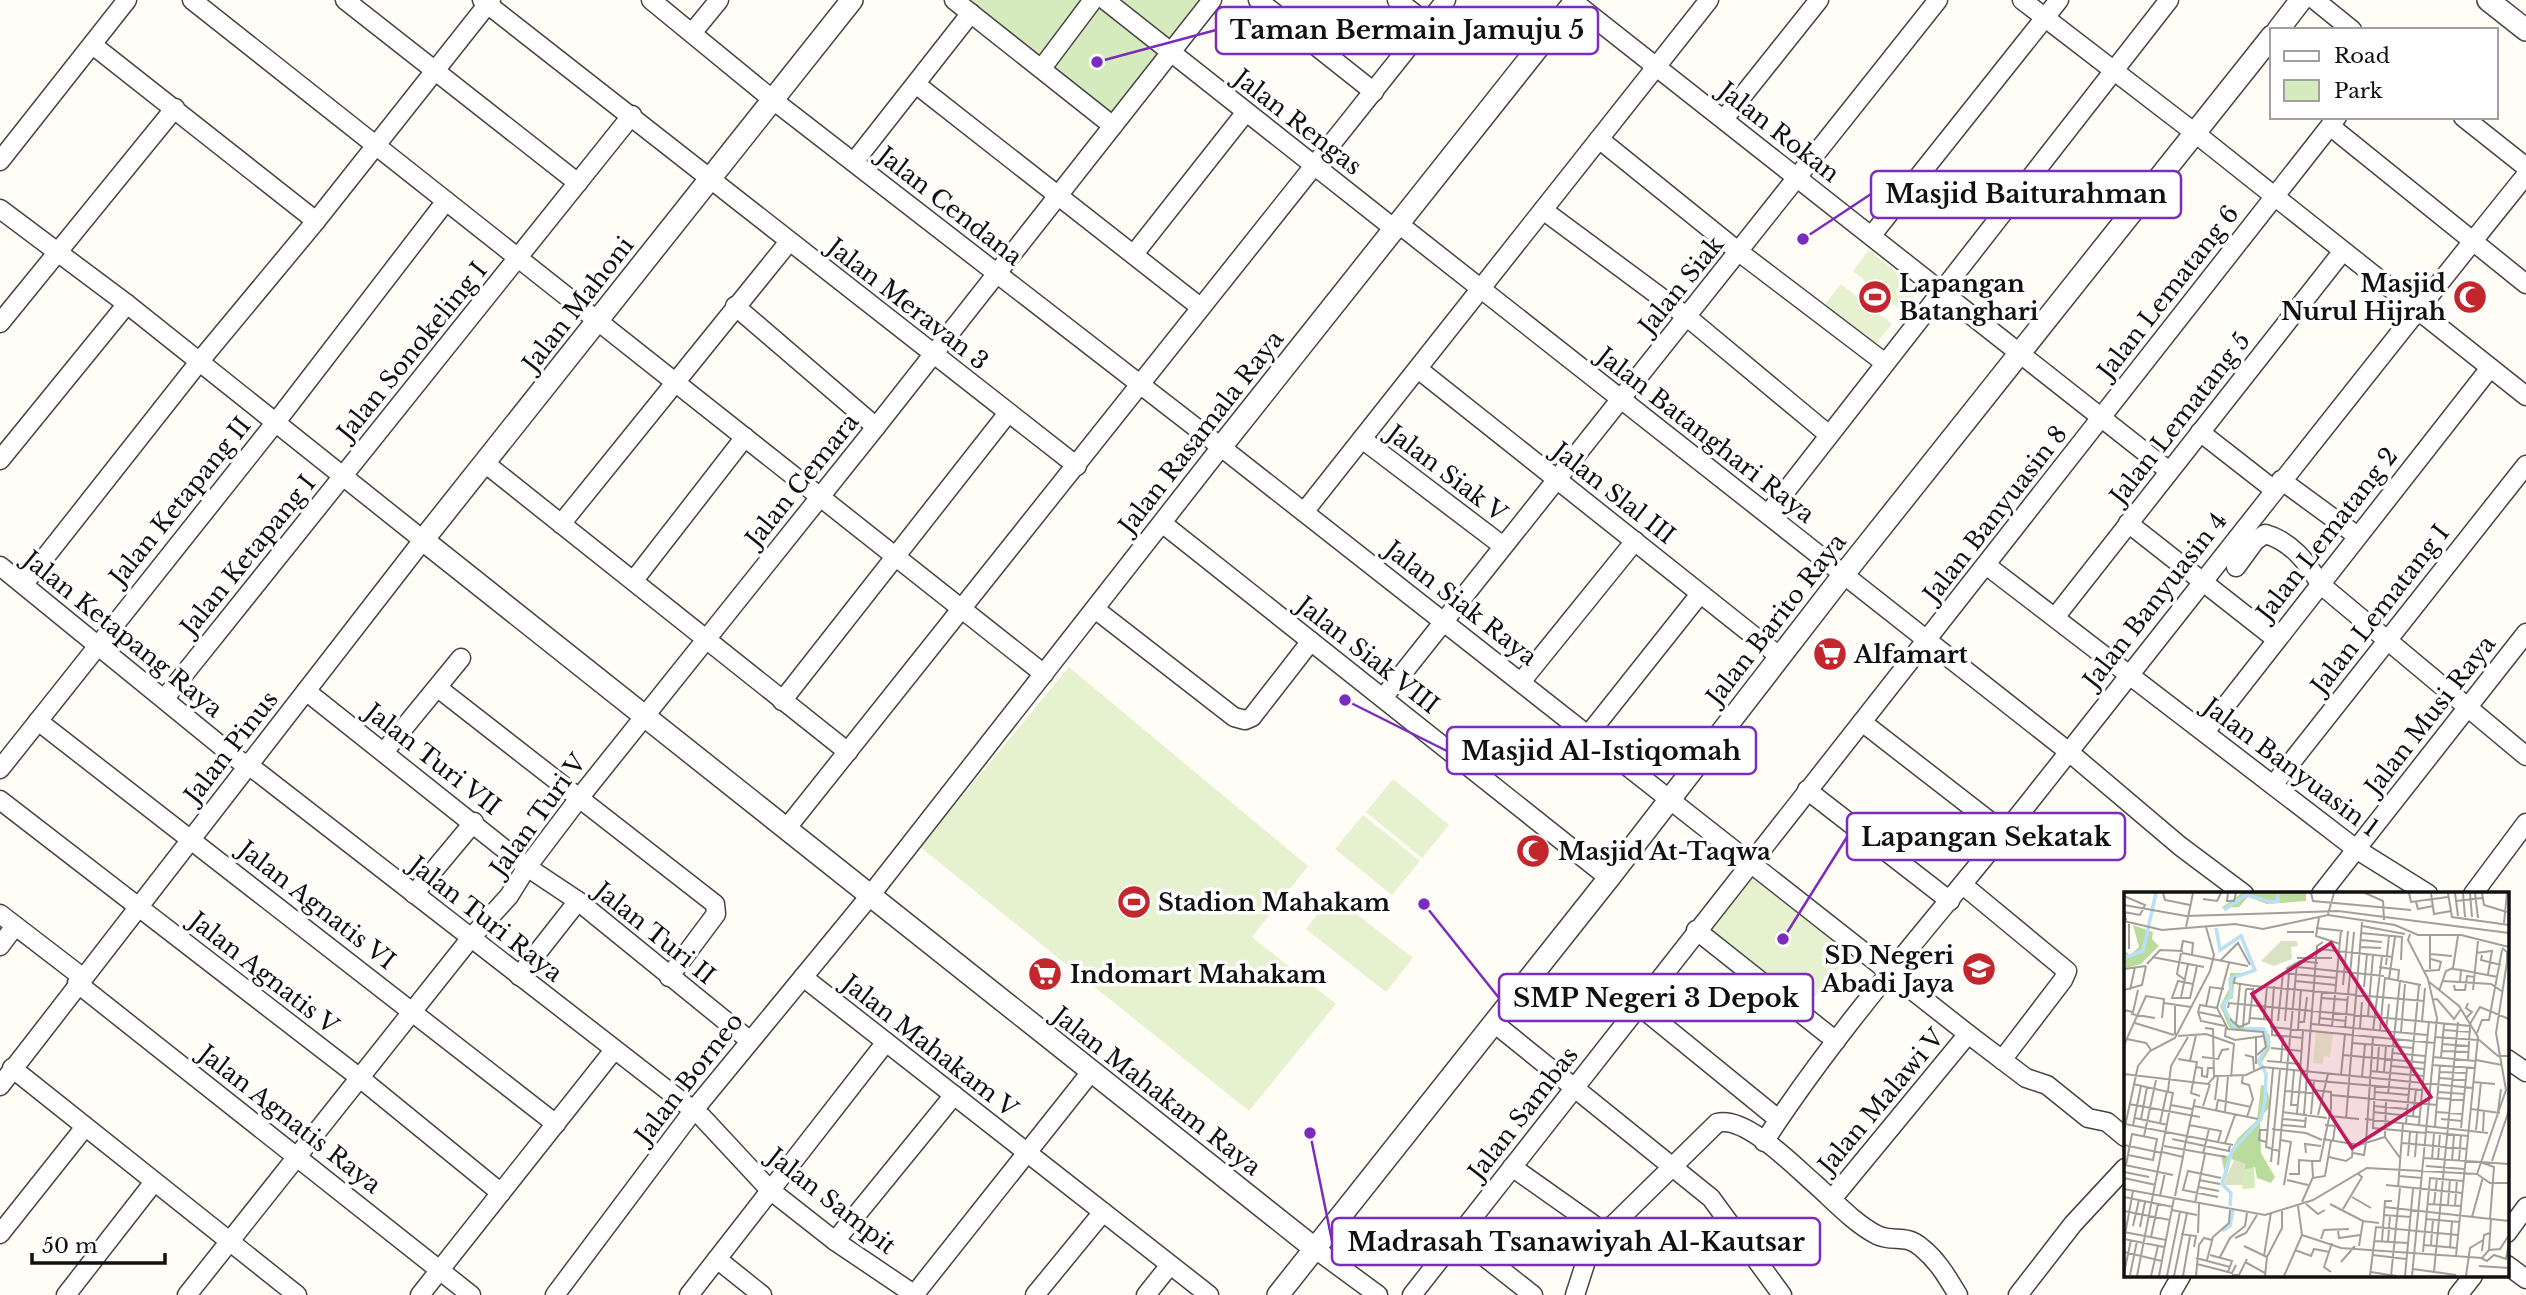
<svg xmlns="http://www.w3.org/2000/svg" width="2526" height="1295" font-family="'Libre Baskerville',serif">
<rect width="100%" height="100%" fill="#fffdf5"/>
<path fill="#d5ebbd" d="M952,0H1212L1113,126Z"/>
<g fill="#e6f2cf">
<path d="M1869,250L1919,290L1902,311L1853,271Z"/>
<path d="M1841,284L1892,324L1874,346L1824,306Z"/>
<path d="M1069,667L1308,866L1252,937L1336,1004L1249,1111L920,847Z"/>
<path d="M1393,779L1449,825L1422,858L1366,812Z"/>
<path d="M1363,815L1420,861L1392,895L1335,849Z"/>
<path d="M1754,870L1857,947L1809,1003L1708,931Z"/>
<path d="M1332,895L1413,958L1386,992L1306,929Z"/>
</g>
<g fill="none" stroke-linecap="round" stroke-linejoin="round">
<g stroke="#444" stroke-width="21">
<g id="minor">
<path d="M192,0L1044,674"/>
<path d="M345,0L578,183"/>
<path d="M482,0L1077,466"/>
<path d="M651,0L773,100L1221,447L1968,1034L2026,1078L2047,1085L2088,1118L2107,1122L2125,1137"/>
<path d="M954,0L1113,126"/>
<path d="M1105,0L1396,230"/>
<path d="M1258,0L1374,92"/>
<path d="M1397,0L1428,24"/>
<path d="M2022,0L2195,133L2526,396"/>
<path d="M2315,0L2352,30"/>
<path d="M1574,2L2169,471"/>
<path d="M692,33L719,0"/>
<path d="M94,46L316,221"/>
<path d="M1042,68L1093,0"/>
<path d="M917,85L1200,307"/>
<path d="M2463,117L2526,167"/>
<path d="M1724,119L1819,0"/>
<path d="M2330,126L2526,284"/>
<path d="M1599,139L1739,252L1885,363"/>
<path d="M0,161L127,0"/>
<path d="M854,162L971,13"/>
<path d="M0,209L127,304L423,540L0,1086"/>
<path d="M1543,210L1686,316L1829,435"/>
<path d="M1400,225L2069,752L2180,846L2244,894"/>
<path d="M1872,235L2059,0"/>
<path d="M1134,254L1246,112"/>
<path d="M735,306L876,427"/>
<path d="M0,323L175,108"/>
<path d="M1418,369L1779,656"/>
<path d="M2200,432L2273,489"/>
<path d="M1362,439L1503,546"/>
<path d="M0,460L127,304"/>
<path d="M486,464L848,752"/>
<path d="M2281,480L2356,535"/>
<path d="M1304,512L1709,0"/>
<path d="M1768,514L2169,0"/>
<path d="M1162,523L1609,878"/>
<path d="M2128,523L2277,640"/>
<path d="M561,524L788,243"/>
<path d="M1986,565L2356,849L2428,894"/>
<path d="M0,566L237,759L255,770L702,1117L770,1190L835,1241L915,1295"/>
<path d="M2236,567L2255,541L2265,534C2291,541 2307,562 2320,584L2526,756"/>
<path d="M634,580L745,437"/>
<path d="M24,584L199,362L316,221L491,0"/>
<path d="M1095,609L1234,717L1245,720L1252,717L1311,641"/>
<path d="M2056,616L2343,251"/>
<path d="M1521,682L1635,541"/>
<path d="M438,688L715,904L716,914L669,977"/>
<path d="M306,691L527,867L578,901L749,1040"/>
<path d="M165,698L632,115"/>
<path d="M1383,698L1938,0"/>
<path d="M782,701L1008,413"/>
<path d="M38,721L556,1124"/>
<path d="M1862,722L2005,833"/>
<path d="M2205,732L2490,368"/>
<path d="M1588,735L1700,594"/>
<path d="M384,752L461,658"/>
<path d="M0,769L283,413L446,201"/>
<path d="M2274,784L2526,465"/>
<path d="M1807,790L1950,901"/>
<path d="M0,800L360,1078L501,1193"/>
<path d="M786,829L1446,0"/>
<path d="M1963,885L2067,971L2063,980L2002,1060"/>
<path d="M414,894L474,822"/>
<path d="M2321,894L2526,633"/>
<path d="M2473,894L2526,823"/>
<path d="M0,914L82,977"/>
<path d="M1696,930L1836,1041"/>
<path d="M0,946L15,926"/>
<path d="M519,976L578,901"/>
<path d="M803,977L1209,1295"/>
<path d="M77,983L471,1295"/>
<path d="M1638,1005L1778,1119"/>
<path d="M1494,1023L1711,1198L1782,1295"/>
<path d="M2507,1059L2526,1072"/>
<path d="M12,1068L297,1295"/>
<path d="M1764,1142C1843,1020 1944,910 2034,796C2198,589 2360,381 2526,175"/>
<path d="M1512,1167L1597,1227"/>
<path d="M1832,1199L1968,1034"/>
<path d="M1597,1227L1605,1229L1613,1225L1717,1123C1745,1115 1794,1166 1815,1184C1834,1201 1854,1223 1877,1235C1894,1243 1905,1233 1922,1248C1938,1261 1947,1277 1958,1295"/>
<path d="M2507,1233L2526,1207"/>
<path d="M0,1234L85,1127"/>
<path d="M1458,1236L1533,1295"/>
<path d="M835,1241L954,1095"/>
<path d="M1314,1248L1378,1295"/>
<path d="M717,1259L762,1295"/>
<path d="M2507,1265L2526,1279"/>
<path d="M66,1295L154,1182"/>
<path d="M187,1295L470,939L509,896L527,867L580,797L876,427L1212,0"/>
<path d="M420,1295L614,1050"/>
<path d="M555,1295L693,1111L869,897L1221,447"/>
<path d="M689,1295L886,1042"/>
<path d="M914,1295L1091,1072"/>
<path d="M1035,1295L1103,1212"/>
<path d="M1146,1295L1170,1265"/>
<path d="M1412,1295L2337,117"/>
<path d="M1575,1295L1597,1227"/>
<path d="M2018,1295L2073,1224L2125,1168"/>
<path d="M2170,1295L2181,1276"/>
<path d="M2458,1295L2473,1276"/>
</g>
</g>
<g stroke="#444" stroke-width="24">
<g id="tertiary">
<path d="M852,0L423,540L1314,1248"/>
<path d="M2488,0L2526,30"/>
<path d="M2278,30L2301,0"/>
<path d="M1221,447L1576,0"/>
<path d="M1278,1295L1609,878L1844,574L2272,36"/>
</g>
</g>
<use href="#minor" stroke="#fff" stroke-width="18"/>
<use href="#tertiary" stroke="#fff" stroke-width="21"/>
</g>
<defs>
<g id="stadium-disc" transform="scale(1.75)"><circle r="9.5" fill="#c4262e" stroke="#fff"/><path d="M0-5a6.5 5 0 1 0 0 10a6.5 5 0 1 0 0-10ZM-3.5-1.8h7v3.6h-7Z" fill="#fff"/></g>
<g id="mosque-disc" transform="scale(1.75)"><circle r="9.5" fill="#c4262e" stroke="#fff"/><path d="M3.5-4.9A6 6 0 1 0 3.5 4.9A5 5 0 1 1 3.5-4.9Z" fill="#fff"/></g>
<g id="supermarket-disc" transform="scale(1.75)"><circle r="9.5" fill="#c4262e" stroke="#fff"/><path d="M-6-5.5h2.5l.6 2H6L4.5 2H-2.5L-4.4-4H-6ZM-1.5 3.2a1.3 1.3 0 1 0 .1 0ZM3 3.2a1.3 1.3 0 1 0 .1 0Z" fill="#fff"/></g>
<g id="school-disc" transform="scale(1.75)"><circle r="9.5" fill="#c4262e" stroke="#fff"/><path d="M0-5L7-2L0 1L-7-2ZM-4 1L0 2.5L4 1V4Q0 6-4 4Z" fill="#fff"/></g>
</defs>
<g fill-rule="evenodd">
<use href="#stadium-disc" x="1875" y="297"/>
<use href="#mosque-disc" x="2470" y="297"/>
<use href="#supermarket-disc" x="1830" y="654"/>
<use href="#mosque-disc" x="1533" y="851"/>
<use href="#stadium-disc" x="1134" y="902"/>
<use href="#school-disc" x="1979" y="969"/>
<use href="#supermarket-disc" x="1045" y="974"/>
</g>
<g text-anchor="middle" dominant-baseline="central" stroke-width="7" stroke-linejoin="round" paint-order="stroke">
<g font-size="24" fill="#111" stroke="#fff">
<text transform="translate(1298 122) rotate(38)">Jalan Rengas</text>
<text transform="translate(1779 132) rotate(38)">Jalan Rokan</text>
<text transform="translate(950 206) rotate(38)">Jalan Cendana</text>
<text transform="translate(1681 285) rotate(-51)">Jalan Siak</text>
<text transform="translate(2168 292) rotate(-52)">Jalan Lematang 6</text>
<text transform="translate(578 304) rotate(-52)">Jalan Mahoni</text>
<text transform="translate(908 304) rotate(38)">Jalan Meravan 3</text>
<text transform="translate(412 351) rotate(-51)">Jalan Sonokeling I</text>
<text transform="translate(2180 418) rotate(-52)">Jalan Lematang 5</text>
<text transform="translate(1201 432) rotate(-52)">Jalan Rasamala Raya</text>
<text transform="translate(1706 435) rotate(38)">Jalan Batanghari Raya</text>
<text transform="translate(1447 473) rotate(37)">Jalan Siak V</text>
<text transform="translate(802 480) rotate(-51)">Jalan Cemara</text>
<text transform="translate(1614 493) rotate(38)">Jalan Slal III</text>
<text transform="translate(180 501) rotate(-51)">Jalan Ketapang II</text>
<text transform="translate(1995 514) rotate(-52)">Jalan Banyuasin 8</text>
<text transform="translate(2327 534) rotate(-52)">Jalan Lematang 2</text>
<text transform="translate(248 555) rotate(-51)">Jalan Ketapang I</text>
<text transform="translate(2155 600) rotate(-52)">Jalan Banyuasin 4</text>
<text transform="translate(1461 603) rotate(38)">Jalan Siak Raya</text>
<text transform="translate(2380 609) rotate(-52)">Jalan Lematang I</text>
<text transform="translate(1776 619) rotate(-52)">Jalan Barito Raya</text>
<text transform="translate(123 634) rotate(39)">Jalan Ketapang Raya</text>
<text transform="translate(1368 655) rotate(38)">Jalan Siak VIII</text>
<text transform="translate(2430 715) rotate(-52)">Jalan Musi Raya</text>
<text transform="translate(231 747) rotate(-52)">Jalan Pinus</text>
<text transform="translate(433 759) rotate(38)">Jalan Turi VII</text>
<text transform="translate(2291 767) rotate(37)">Jalan Banyuasin 1</text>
<text transform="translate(538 815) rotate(-54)">Jalan Turi V</text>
<text transform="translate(317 905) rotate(38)">Jalan Agnatis VI</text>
<text transform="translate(486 919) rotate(38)">Jalan Turi Raya</text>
<text transform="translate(655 933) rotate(39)">Jalan Turi II</text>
<text transform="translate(264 973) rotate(38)">Jalan Agnatis V</text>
<text transform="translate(930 1046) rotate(38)">Jalan Mahakam V</text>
<text transform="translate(689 1078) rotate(-52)">Jalan Borneo</text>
<text transform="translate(1157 1091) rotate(38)">Jalan Mahakam Raya</text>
<text transform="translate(1881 1101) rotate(-50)">Jalan Malawi V</text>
<text transform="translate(1523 1113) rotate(-52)">Jalan Sambas</text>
<text transform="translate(290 1119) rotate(38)">Jalan Agnatis Raya</text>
<text transform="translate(832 1201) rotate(38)">Jalan Sampit</text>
</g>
<g font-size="24" font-weight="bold" fill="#111" stroke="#fff" text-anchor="start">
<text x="1899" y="283">Lapangan<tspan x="1899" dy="28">Batanghari</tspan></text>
<text x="2446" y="283" text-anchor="end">Masjid<tspan x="2446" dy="28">Nurul Hijrah</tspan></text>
<text x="1854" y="654">Alfamart</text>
<text x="1558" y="851">Masjid At-Taqwa</text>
<text x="1158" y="902">Stadion Mahakam</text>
<text x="1954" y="955" text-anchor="end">SD Negeri<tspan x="1954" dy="28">Abadi Jaya</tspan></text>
<text x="1070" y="974">Indomart Mahakam</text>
</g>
</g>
<g transform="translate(2124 892)">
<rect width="385" height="385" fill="#fffdf5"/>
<path d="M130,275L131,296L118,297L120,278Z" fill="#d5ebbd"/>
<path d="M118,1H182V9L143,12L124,5L115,15L97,16ZM9,33L29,40L28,47L35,54L17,72L2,76L0,58L6,63L15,55ZM106,81H126L111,83L109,106L101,110L105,128L118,135H139L146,144V157L135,175L133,169L142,154L139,137L113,139L105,135L96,114L105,97ZM137,193L142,194L145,205V216L136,226L137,261L151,285L147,291L133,286L131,275L120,278L121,272L107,267L102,287L97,263L104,264L114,246L133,228Z" fill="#b9dc9c"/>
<path d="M157,49H173L174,54L167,55L168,67L150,74L137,69ZM110,268L121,272L119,293H99Z" fill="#d9e3c4"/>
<path d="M192,140L209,142L206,165L200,164L199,172L189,171Z" fill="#e6f2cf"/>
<path fill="none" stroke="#b9e0f7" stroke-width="3.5" d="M100,18L122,3L148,10L154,9V1M92,36L96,58L117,44L131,78L106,87L107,103L99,114L111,136M0,66L19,59L32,1M106,314L107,301L98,292L108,259L137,227L141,208L142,182L135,168L145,150L140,137H120M98,339L106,334L109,318"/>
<path fill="none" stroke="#a09f9a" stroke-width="2" d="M39,1L41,8L66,13M104,1L103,9H110L112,1M187,1L189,9L287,18M241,1L259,9L260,28M285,1L287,10L324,5M307,1L310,22L327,19M324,1L328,25L385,33M331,1L334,24M339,1L341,25M346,1L348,25M351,1L354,26M358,1L360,13L383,20M0,4L21,13L16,23L0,20L2,28M79,7L93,9L97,1M332,9L358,6M292,10L294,17L309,14M0,13L62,24L214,19L385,41M204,22L210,1M195,26L192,44L216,52M0,29L38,38L111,32L139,37L204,23L271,33L294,43H337L385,55M380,31L383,1M5,32V57M238,34L281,42M62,35L69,1M192,36L219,39M163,40H190M237,41L278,45L277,68M286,42L284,48L304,87L313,126L288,384M306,44V77M236,48L258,50M236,55L257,56M195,57L269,65M57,59L59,49L69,51L68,62M57,61L53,82L60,87M58,61L124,74M352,61L368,59L364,82M306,62L328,64M358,63L357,68L377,73M28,65L80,75M173,66H208M96,69L114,51L126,73M105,71L93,116L104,137L139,140L142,155L133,163M23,72L36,58L59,59M262,73L265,44M173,75L260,84M255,75L275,78L274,88M0,77L22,74M162,77L176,69L194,71M328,77L337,78L336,90M337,78L374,85M299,79L315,78L317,70L307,67M111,85L110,91L130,94L300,109M265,87L271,45M171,89L212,93M304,89L335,114L354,145L332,364M319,89L367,92L379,100M69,92L54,89L48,106H66L73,74M219,93L224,39M330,93L331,98H341L343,84L351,85M150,94L147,135L311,151M240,95L243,62M0,98L18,93L22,74M6,98L11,75M349,98L354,49M315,99L322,79L329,76L334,44M57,105L64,72M197,106L224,108M308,108L313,107L330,127L337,117M40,111L67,115M51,114V143M82,114L86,95L100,97M104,116L105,111L346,134L344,168M0,118L9,120L14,98M74,120L77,129L101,134M74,120L76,113L93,116M74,120L98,125M7,122L31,126M244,124L249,63M126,126L149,128M195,126L222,129M342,126L348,120L342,116L344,111M106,127L115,135L125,131L129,97H122M140,127L143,94M154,129L159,81L213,86M161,129L165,82M298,129L301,96M174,130H180L183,105M11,131L50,143M188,132L303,143M195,132L198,99M346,132L356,115L385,127M112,133L116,92M102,135L101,144L111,148L140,144M119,135L122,97M208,135L217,38M221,135L230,40M81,136L89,137L90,186M148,136V143L179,146M236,136L238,110M174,138L177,97M256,138L261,86L297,93M320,138L347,140M249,139L258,64M262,139L265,112M277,140L281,92M353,141L358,128H365L378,58M54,144L82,142L110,152L107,185M311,145L354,148M3,147L22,151L27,158M354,147L374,164H385M228,151L289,156M318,152L345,154M0,153L22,104L40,107L38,126M147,156L178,159M318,159L345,160M268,161L301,164M121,163L129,165L130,178M219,163L302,171M78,165L94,167L98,158L105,157M309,165L351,169M317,166L320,132M54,167L66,169L72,143M352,168L378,173M66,169L73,170L67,201L76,204M143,169L177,172M157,170L159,144M132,172V145M308,173L351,176M267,174L300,177M72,175L78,176V184L83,185L84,176H90M149,177L142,255L155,259M163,178L173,71M170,179L167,213H174M246,179L299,184M176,180L179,139M253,180L255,153M260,180L262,154M316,180L342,181M0,182L84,192L91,184L122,183L139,175L349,196M119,183L118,191L125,193L129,207L123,225M217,183L221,142M238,185L241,152M315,186L342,188M183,188L298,198M349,190L371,192M9,192L49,201L13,384M251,194L249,236L302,241M44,199L47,174L64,145M161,199L188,201M251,200L285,203M314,200L341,202M264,202L276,89M207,203L313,213M314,206L340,208M91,208L94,184M5,212L76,225M47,213L68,217M70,214L134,227M79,214L86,192M250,214L283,217M347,217L376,221M92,219L94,208L127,215M374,219L377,197M101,220L104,184M159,220L203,226M249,220L295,225M312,220L339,222M173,221L177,180M180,222L193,54L199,50M187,222L190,189M194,223L204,182M205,224L235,227M289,224L292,198M11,226L44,233M17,227L23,195M158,227L181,229M222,227L238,30M241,227L364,241M317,227L338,229M36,231L43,199M282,231L295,93M1,232L109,253M295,232L305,129M9,233L17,194M65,233L97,239L94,250M158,233L181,235L182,222M201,233L211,234L209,249M311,234L316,173M337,236L343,176M148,237L182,241L198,248M352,238L357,190M0,239L14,174L26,159L51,146L86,79L90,63L82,35M359,239L360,218M303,240L344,244M20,244L32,188M261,245L276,266M48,247L105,259L106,252M199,247L235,253L261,245L262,210M157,248L167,250L160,293M142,250L135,248L136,238H143M242,250L249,145M101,251L111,223M278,251L343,257M0,253L38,261M40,254L102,265M60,258L71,207M38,260L59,265L60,259M182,261L181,252L197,254M229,261L240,263L242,250M79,262L85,237M284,264L286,240M205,265L222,269L228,265L229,252M291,265L293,240M300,266L385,272M308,267L310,241M314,268L316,241M328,269L330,243M335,269L337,243M368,269L385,218M147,270L156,178M359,271L370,275L366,327M1,273L49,283M2,273L8,242L33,247L29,268L4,263M154,273L163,178M302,274L340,277M0,280L25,285M165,282H175V268L188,269M353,282L366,291H385M275,284L298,286M0,286L32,293M189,286L201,284L207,249M305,286L339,289M75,288L96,292M163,288L184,293M262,293L338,301M74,295L95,299M274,296L279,231M0,297L141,323L189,308L243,276L353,282L382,198L372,141L383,70V60L378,56M36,304L41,281M51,304L59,265M0,305L49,315M94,305L59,298L64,279L97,286M228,305L247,316M178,310L189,285L188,269H196L207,217V200L189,198M71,311L81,262M182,312L194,322L201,318M206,312L239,329M304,312L337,314M310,312L313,286M324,313L326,287M174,314L178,343L217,356L358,366L365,358L376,357L385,343M331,314L333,288M260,315L385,329M219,317L238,285L233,281M48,318L73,323M0,319L46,328M260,323L287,325M348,325L359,285M302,327L336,330M9,334L15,308M16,335L21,310M214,339L215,346L236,343M0,340L42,348M74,341L75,312M57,342L72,344L70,355M27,345L34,312M111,346L122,341L133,323M0,347L40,355M197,347L200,338L225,337M0,348L9,299M250,349L284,351M258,349L261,309H268M264,350L266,323M300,353L333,356M307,353L309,327M120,354L143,365M235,354L239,329L255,331M326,356L328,329M171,358L187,364L190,357L205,360M365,358L367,327M358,359L360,343L366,341M0,360L38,369M299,360L306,286M86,363L108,369L104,380M249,363L282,367M140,364L147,320M96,365L106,346L121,334L123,321M72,366L106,375M357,366L363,369L370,363L382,367L385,351M83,368L89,345L105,331L106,318M121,370L141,381M217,370L231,354M73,372L108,381L112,373M355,374L385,376M289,377L332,383M207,380L200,375L208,351M247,380L272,384M310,380L334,130M0,381L7,348M6,383L13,349M108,383H115L123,367M27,384L34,354M35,384L50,306M43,384L56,320M50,384L63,321M59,384L66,344M72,384L75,353L80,346L88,348M141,384L143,365L158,336V319M160,384L178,343M246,384L252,335L334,343M267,384L276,296M281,384L289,297M342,384L346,356L359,348"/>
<path fill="#c2185b" fill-opacity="0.15" stroke="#c2185b" stroke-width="3.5" d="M207,51L307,205L228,256L128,102Z"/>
<rect width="385" height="385" fill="none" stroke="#111" stroke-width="3.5"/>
</g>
<path fill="none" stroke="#7b2cbf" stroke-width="2.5" d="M1097 62L1216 30M1803 239L1871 194M1345 700L1447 751M1783 939L1847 837M1424 904L1499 998M1310 1133L1332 1241"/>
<g fill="#7b2cbf" stroke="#fff" stroke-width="2.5">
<circle cx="1097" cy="62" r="7"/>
<circle cx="1803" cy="239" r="7"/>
<circle cx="1345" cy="700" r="7"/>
<circle cx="1783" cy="939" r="7"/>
<circle cx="1424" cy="904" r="7"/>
<circle cx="1310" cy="1133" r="7"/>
</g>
<g fill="#fff" stroke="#7b2cbf" stroke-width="2.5">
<rect x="1216" y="7" width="382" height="47" rx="7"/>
<rect x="1871" y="171" width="310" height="47" rx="7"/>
<rect x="1447" y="727" width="309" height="47" rx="7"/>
<rect x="1847" y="813" width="278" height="47" rx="7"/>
<rect x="1499" y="974" width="314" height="47" rx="7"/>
<rect x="1332" y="1218" width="488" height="47" rx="7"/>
</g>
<g font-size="26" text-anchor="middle" font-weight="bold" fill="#111">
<text x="1407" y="39">Taman Bermain Jamuju 5</text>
<text x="2026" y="203">Masjid Baiturahman</text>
<text x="1601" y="760">Masjid Al-Istiqomah</text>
<text x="1986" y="846">Lapangan Sekatak</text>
<text x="1656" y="1007">SMP Negeri 3 Depok</text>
<text x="1576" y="1251">Madrasah Tsanawiyah Al-Kautsar</text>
</g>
<rect x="2270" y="28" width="228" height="91" fill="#ffffff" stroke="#a0a0a0" stroke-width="2"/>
<rect x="2284" y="51" width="35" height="10" fill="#ffffff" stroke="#a0a0a0" stroke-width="2"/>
<text x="2334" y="63" font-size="21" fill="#111111">Road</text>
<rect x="2284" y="80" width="35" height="21" fill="#d5ebbd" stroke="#a0a0a0" stroke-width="2"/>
<text x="2334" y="98" font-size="21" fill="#111111">Park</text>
<path d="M32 1253v10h133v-10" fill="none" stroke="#111111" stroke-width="3.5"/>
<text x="42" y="1253" font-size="21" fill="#111111" stroke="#ffffff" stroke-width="5" paint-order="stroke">50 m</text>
</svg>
